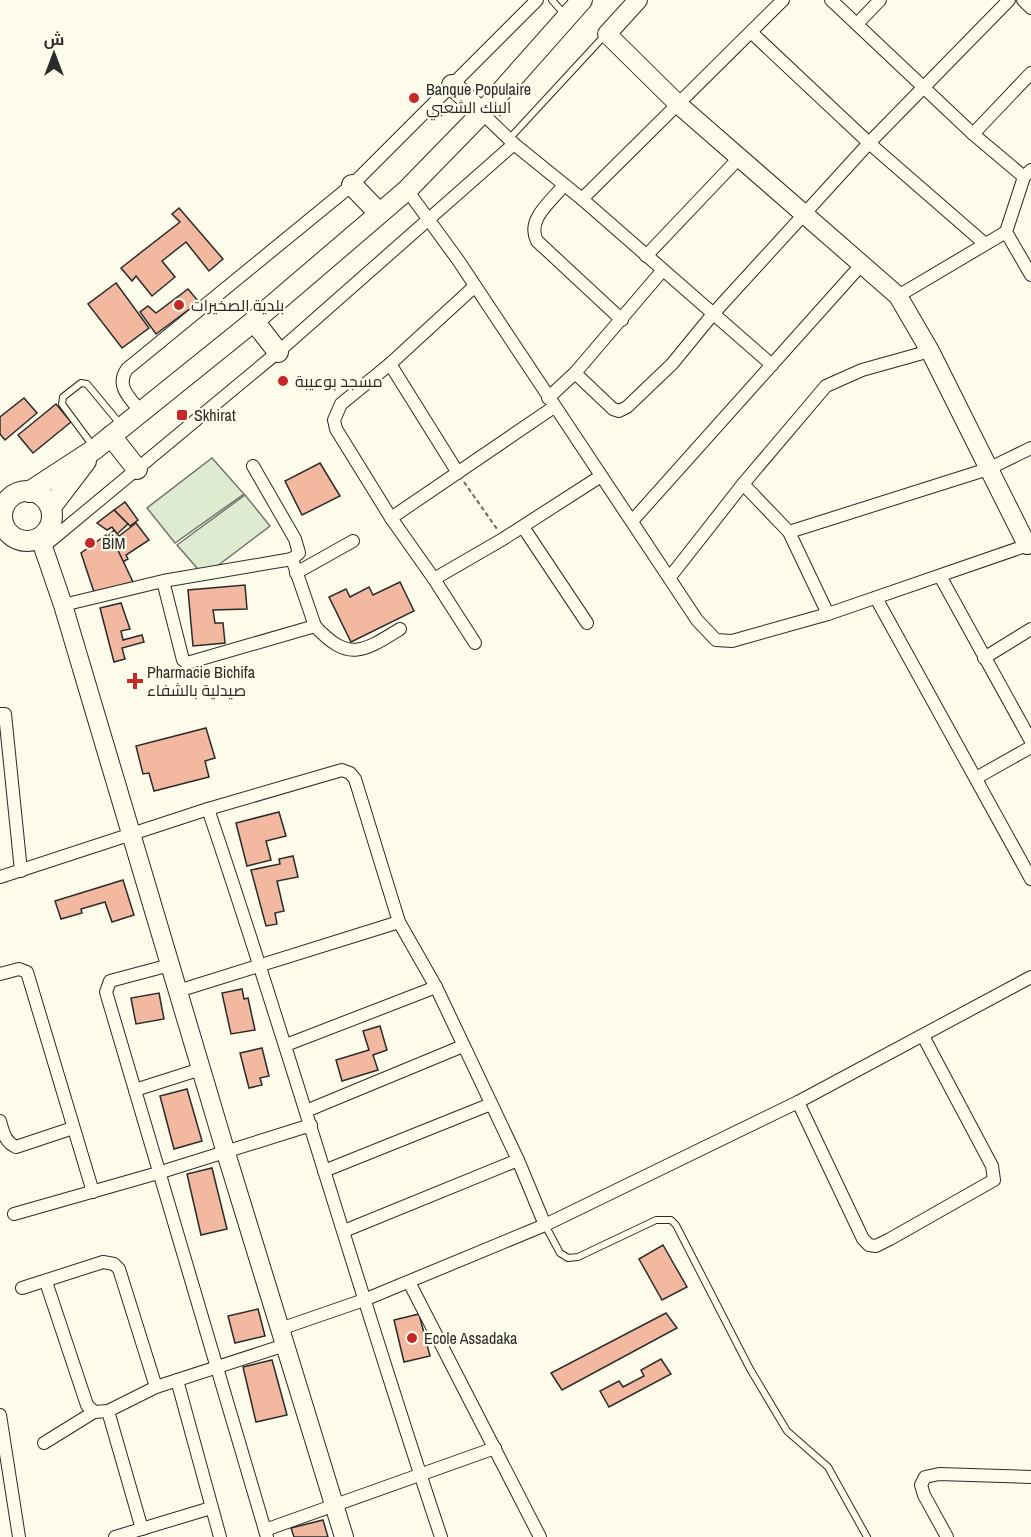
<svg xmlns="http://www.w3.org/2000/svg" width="1031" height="1537" font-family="'Archivo Narrow',Cairo,sans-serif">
<rect width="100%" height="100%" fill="#fdfbea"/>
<g fill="#deebd1" stroke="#74746e" stroke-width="1.5">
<path d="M212,458L244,494L175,543L147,508Z"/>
<path d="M245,495L270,526L204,576L177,545Z"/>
</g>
<g fill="#f2b8a0" stroke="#2b2b2b" stroke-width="1.5">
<path d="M179,208L223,259L209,271L186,242L162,261L175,277L152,296L136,276L132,281L121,268L180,222L172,214Z"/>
<path d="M116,283L149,328L122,348L88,304Z"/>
<path d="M188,289L199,302L156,334L140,312L148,306L156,313Z"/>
<path d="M24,398L37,413L5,440L0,434V417Z"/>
<path d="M56,404L71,422L33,453L18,435Z"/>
<path d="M320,463L340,496L302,515L285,481Z"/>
<path d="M125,502L138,520L130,526L114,510Z"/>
<path d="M114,510L128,524L117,534L112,527L107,530L97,523Z"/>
<path d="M136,523L149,540L126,555L128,559L123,562L109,535L114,530L119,536Z"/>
<path d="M106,535L114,542L133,582L94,592L81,553Z"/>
<path d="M400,582L414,611L351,642L329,597L346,589L350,597L369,587L373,595Z"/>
<path d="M245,585L247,609L213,610L215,623H223L225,643L193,646L188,590Z"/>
<path d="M121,603L130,629L121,631L123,640L142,635L144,642L122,648L125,659L114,662L100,608Z"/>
<path d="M206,728L215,758L205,761L209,777L154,791L149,773L143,774L136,746Z"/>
<path d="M279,812L286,836L266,841L271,860L247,866L236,823Z"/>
<path d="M293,856L298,877L277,881L284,911L275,913L277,924L266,926L251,870L280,864L279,859Z"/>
<path d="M123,880L134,915L112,922L105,902L81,909L82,913L61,919L55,901Z"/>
<path d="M242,989L244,999L248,998L255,1030L231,1034L222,993Z"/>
<path d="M159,993L164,1019L136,1024L131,998Z"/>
<path d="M380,1026L387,1050L373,1055L378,1070L342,1081L336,1060L369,1050L363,1031Z"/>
<path d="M262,1048L269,1076L260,1078L262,1085L249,1088L240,1053Z"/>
<path d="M187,1089L202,1141L174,1149L160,1096Z"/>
<path d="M212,1168L227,1229L201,1235L187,1174Z"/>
<path d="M663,1245L687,1287L662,1300L639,1259Z"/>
<path d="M258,1309L265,1336L235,1343L228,1316Z"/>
<path d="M666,1313L677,1328L562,1390L551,1373Z"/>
<path d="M419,1314L430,1356L404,1362L394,1320Z"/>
<path d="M661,1359L671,1374L609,1407L600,1391L619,1381L623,1387L644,1376L641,1370Z"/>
<path d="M272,1360L287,1415L256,1422L243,1367Z"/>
<path d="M323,1520L328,1537H294L291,1528Z"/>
</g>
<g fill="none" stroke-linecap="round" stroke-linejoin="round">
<g stroke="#2b2b2b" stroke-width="8">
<g id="lane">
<path d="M552,0L565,15"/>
<path d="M509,139L606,34"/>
<path d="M93,446L62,404L63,397L81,383L87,384L121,425"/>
<path d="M545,1225L560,1253L568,1258L578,1257L656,1220H671L676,1225L750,1369L787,1431L828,1467L867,1537"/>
</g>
</g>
<g stroke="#2b2b2b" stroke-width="14">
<g id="street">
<path d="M831,0L973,134L1024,177"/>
<path d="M1023,0L1031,8"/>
<path d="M857,24L880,0"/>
<path d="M752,33L869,143L984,243"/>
<path d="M482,113L514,144L582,199L772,365"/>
<path d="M973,134L1031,73"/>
<path d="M564,185C551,202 526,219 537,241L622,320"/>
<path d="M407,190L458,260L697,620L716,640L732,641L828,614L1031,544"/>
<path d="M582,199L783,0"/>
<path d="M1006,232L1031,275"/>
<path d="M646,256L740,157"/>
<path d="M662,271L575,373L613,409L619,411L627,407L672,364L713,314L869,143L1009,0"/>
<path d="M475,286L390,364L341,404L334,420L336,429L391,518L434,579L503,539L601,476"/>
<path d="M898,296L1006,232L1024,177L1031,170"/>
<path d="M390,364L458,473"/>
<path d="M548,398L575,373"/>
<path d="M141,412C130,398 115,386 127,369L352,185L537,0"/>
<path d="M253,466L295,539L299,553L292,559"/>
<path d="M743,484L789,532L828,614"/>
<path d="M391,518L554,407"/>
<path d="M633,520L862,264"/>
<path d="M523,527L587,623"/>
<path d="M789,532L988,469L1031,448"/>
<path d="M43,547L278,352L514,144"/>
<path d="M296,573L353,541"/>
<path d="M940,576L1031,741"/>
<path d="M670,577L743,484L826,386L862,370L930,351"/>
<path d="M434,579L475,643"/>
<path d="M876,598L1031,879"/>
<path d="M63,605L163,581L292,559L315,626L187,663L183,660L163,581"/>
<path d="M315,626C348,662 363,652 400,629"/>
<path d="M984,658L1031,629"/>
<path d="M0,714H5L21,871"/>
<path d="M976,778L1031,747"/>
<path d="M208,809L342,770L350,773L355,779L399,922L436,987L518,1160L545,1225L364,1300L280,1329"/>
<path d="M0,877L208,809C290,1050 360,1296 441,1537"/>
<path d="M170,965L110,981L106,992L267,1537"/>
<path d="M0,974L19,969L27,972L93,1192"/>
<path d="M178,991L399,922"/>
<path d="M286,1045L436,987"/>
<path d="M135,1090L201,1069"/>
<path d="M798,1102L863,1239L869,1245L876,1246L890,1239L994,1180L992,1166L923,1036"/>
<path d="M306,1111L463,1046"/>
<path d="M0,1121C3,1132 5,1142 16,1147L73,1128"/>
<path d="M324,1171L491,1104"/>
<path d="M14,1214L158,1173L311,1125"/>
<path d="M545,1225L798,1102L1031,977"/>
<path d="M344,1231L518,1160"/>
<path d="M46,1282L87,1405L94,1412L108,1411L156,1387L285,1345"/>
<path d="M409,1282L540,1537"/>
<path d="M22,1288L103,1262L114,1264L119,1269L156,1387"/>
<path d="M177,1380L220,1537"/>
<path d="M108,1411L142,1529"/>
<path d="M0,1415L19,1537"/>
<path d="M44,1443L94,1412"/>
<path d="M265,1530L495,1448"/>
<path d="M115,1537L211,1508"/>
<path d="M947,1537L924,1495L921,1485L925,1477L939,1474L1031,1477"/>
</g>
</g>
<g stroke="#2b2b2b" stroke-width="20">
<g id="secondary">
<path d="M638,0L607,34L679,105L898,296L930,351L1027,545"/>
<path d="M40,538L63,605L226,1153L344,1537"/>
</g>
</g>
<g stroke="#2b2b2b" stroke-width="22">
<g id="primary">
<path d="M452,85L482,113"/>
<path d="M352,185L379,213"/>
<path d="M254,321L278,352"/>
<path d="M111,436L137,469"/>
<circle cx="27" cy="516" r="25"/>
<path d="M29,492L95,449L254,321L407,190L482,113L582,0"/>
<path d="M51,507L86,461"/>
</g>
</g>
<path stroke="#6a6964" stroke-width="2" stroke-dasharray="4.5 3" stroke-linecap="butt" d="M464,482L497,529"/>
<use href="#lane" stroke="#fdfbea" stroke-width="6"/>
<use href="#street" stroke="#fdfbea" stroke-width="12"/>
<use href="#secondary" stroke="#fdfbea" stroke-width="18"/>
<use href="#primary" stroke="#fdfbea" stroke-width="20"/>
</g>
<g fill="#c62828" stroke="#fdfbea" stroke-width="2">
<circle cx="414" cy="98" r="6"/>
<circle cx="179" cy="305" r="6"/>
<circle cx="283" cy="381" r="6"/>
<rect x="176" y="409" width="12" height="12" rx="3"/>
<circle cx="90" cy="543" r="6"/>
<path d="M132 672h6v6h6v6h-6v6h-6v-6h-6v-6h6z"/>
<circle cx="412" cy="1338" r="6"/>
</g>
<g text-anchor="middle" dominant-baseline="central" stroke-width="4.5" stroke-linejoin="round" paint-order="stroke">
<g font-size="16" fill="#2b2b2b" stroke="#fdfbea" text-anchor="start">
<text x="426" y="89">Banque Populaire<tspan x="426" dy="18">البنك الشعبي</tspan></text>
<text x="191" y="305">بلدية الصخيرات</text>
<text x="295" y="381">مسجد بوعيبة</text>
<text x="194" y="415">Skhirat</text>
<text x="102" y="543">BİM</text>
<text x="147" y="672">Pharmacie Bichifa<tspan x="147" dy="18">صيدلية بالشفاء</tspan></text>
<text x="424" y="1338">Ecole Assadaka</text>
</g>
</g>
<g transform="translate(54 54)" stroke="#fdfbea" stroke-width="4.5" paint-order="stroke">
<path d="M0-4.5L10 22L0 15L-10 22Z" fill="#2b2b2b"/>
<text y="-9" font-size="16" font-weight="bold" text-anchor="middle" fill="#2b2b2b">ش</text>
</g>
</svg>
